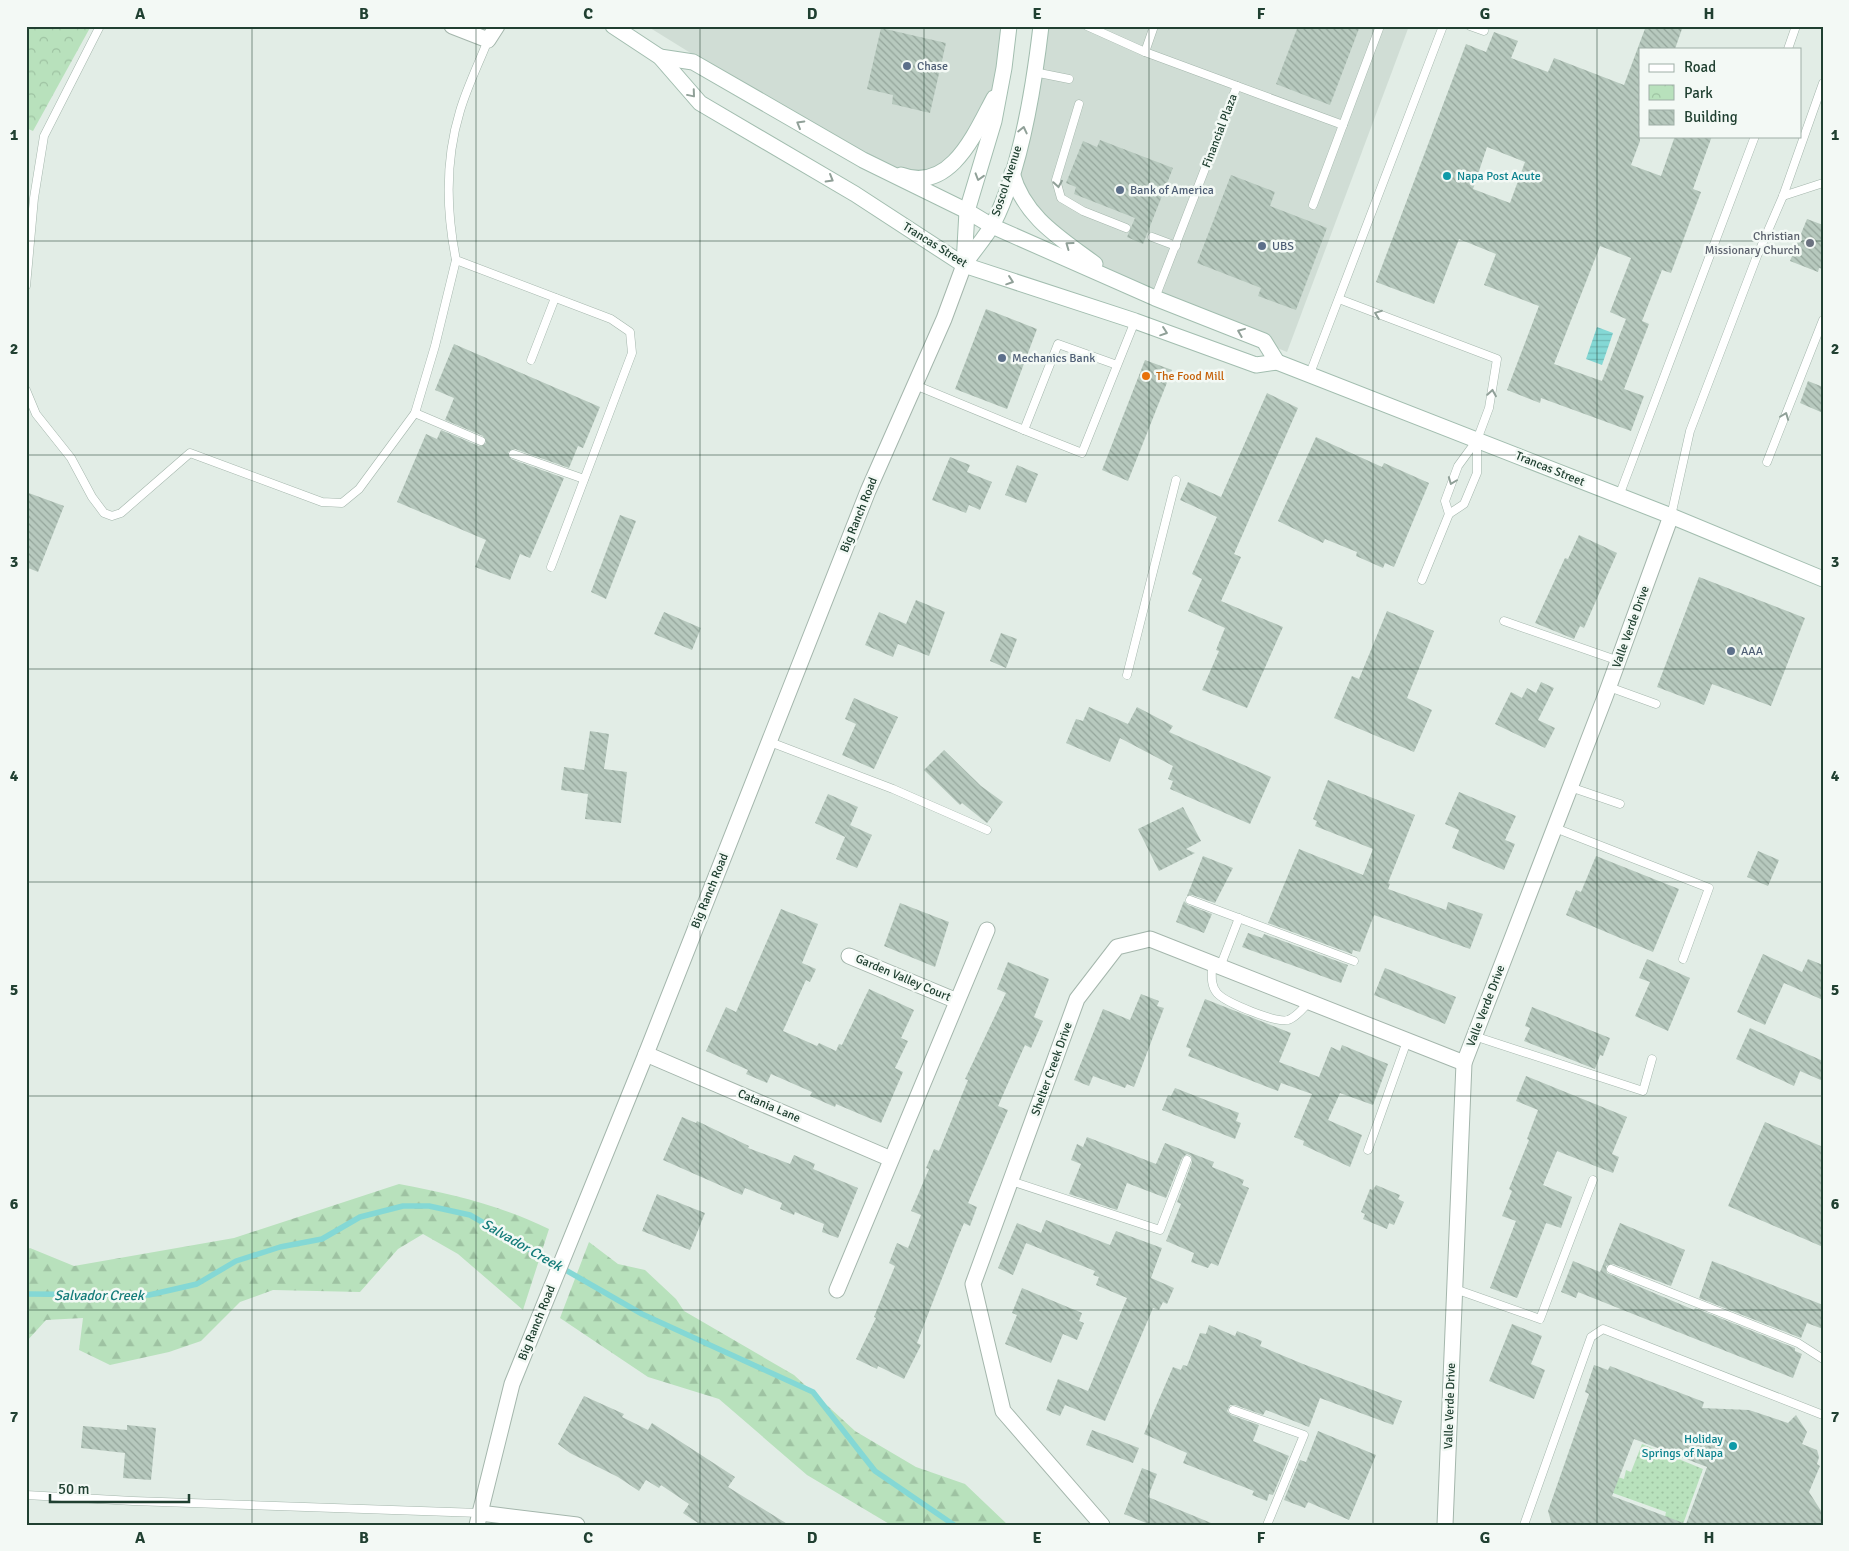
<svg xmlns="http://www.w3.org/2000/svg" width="1849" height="1551" font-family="Signika,sans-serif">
<defs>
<pattern id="grass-dots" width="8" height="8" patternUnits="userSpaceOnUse" patternTransform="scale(1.25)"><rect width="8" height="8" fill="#b8e1bc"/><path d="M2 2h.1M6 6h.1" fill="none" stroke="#9ec2a2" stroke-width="1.8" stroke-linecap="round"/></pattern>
<pattern id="forest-firs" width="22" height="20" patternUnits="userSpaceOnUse" patternTransform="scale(1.25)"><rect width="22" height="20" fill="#b8e1bc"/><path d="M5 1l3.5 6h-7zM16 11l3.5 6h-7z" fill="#9ec2a2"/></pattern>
<pattern id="park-crowns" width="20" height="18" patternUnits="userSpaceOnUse" patternTransform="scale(1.25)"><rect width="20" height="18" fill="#b8e1bc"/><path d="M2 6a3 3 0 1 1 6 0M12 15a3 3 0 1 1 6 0" fill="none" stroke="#9ec2a2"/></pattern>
<pattern id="water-rules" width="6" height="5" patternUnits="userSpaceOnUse" patternTransform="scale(1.25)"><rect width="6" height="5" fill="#84d8d5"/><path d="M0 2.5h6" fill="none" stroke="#72bab7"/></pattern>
<pattern id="building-back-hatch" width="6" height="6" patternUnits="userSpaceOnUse" patternTransform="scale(1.25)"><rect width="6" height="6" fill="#b7c9be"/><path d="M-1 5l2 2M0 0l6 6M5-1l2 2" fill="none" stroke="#94a59b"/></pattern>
</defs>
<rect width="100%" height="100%" fill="#e2ede6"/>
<g fill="#d0ddd5">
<path d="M647,26H1009L1004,68L965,149L920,177L863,160Z"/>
<path d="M1041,26H1409L1287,352L1155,298L1104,271L1022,200L1018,149Z"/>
</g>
<path fill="url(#grass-dots)" d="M1642,1444L1703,1469L1683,1524L1665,1517L1666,1512L1613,1493L1618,1477L1624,1479L1626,1470L1631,1472Z"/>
<g fill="url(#forest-firs)">
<path d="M399,1184C452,1194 500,1205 549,1229L523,1310L458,1254L423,1234L398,1249L360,1292L273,1290L240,1302L201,1341L169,1352L110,1365L79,1350L83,1318L46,1320L26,1342V1250L30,1248L74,1266L234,1238Z"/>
<path d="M589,1242L618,1264L645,1270L676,1299L684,1311L794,1375L855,1431L916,1467L965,1484L1008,1525H891L807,1475L719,1399L648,1377L560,1318Z"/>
</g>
<path fill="url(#park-crowns)" d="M26,26H91L33,131L26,128Z"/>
<path fill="url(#water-rules)" d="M1597,327L1613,333L1602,365L1586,359Z"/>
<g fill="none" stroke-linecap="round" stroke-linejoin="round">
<path stroke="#84d8d5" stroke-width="5.5" d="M26,1294L149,1295L197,1284L236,1261L280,1247L322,1239L360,1217L403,1206H429L470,1215L642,1314L813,1392L875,1471L954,1525"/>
</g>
<g fill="url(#building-back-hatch)" fill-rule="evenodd">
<path d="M1298,26H1360L1330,105L1276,84Z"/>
<path d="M1646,26H1683L1675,49H1640V141L1631,165L1661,176L1675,136H1712L1693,189L1701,192L1671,273L1662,270L1642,321L1649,324L1624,389L1644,396L1631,431L1541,398L1540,403L1507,390L1539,306L1484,285L1496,254L1459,239L1434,304L1376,282L1466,44L1486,52L1494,32L1518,41L1511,58L1548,72L1554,58L1624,85ZM1487,147L1525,162L1510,203L1473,189ZM1600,246L1631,258L1610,312L1626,319L1602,381L1554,364Z"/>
<path d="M881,28L946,43L930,113L892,104L893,95L867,89Z"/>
<path d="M1100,140L1173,168L1143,244L1127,237L1135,218L1074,194L1076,187L1066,183L1083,141L1097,147Z"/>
<path d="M1231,175L1275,192L1270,206L1327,228L1296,310L1258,296L1261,288L1197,263Z"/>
<path d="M1807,219L1823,225V269L1819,268L1818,272L1790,261Z"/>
<path d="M986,309L1037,329L1007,409L955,389Z"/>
<path d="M454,344L600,407L583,448L578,446L569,468L515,449L508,452L511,459L564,478L530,558L520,554L510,580L475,567L486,540L397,502L426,434L437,439L441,430L479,446L486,443L483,436L445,420L454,398L435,390Z"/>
<path d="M1145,360L1172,370L1128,481L1102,470Z"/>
<path d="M1808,381L1823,387V413L1800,403Z"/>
<path d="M1267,393L1298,408L1234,554L1241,557L1221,601L1283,627L1247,708L1202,690L1219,651L1216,650L1225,628L1188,611L1202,579L1192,574L1217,517L1180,500L1188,482L1221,497Z"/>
<path d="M1316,437L1382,467L1384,463L1429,483L1394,567L1385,563L1383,568L1356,556L1357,552L1325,539L1323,543L1278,521Z"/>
<path d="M950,457L970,465L967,472L992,482L980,510L969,505L966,513L932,500Z"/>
<path d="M1017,465L1038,474L1026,503L1005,495Z"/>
<path d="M26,492L64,506L38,572L26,567Z"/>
<path d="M620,515L636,521L606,599L591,592Z"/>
<path d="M1579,535L1617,553L1584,628L1580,626L1574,639L1535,623L1565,558L1568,559Z"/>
<path d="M1699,577L1805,618L1771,706L1712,684L1704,705L1657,687Z"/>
<path d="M916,600L945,612L929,656L898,644L893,657L865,645L879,612L906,624Z"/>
<path d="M1387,611L1434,631L1407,698L1432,710L1414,752L1334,718L1352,676L1359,679Z"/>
<path d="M664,612L701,628L692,650L654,634Z"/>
<path d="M1001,633L1017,639L1006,668L990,661Z"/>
<path d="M1541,682L1554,688L1538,720L1555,728L1545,748L1495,724L1511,692L1522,698L1527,688L1536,693Z"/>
<path d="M854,698L898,717L874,769L842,755L856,724L845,719Z"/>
<path d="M1089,707L1128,724L1137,707L1173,726L1169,732L1271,777L1250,824L1170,789L1173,781L1168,779L1173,766L1120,738L1110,762L1066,743L1076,719L1083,721Z"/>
<path d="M590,731L609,734L604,769L627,772L621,823L585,819L588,794L561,790L564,767L584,770Z"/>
<path d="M944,750L981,786L1003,802L987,823L962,803L960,805L924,770Z"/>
<path d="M1328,780L1415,815L1388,883L1390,884L1388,889L1446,910L1448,902L1483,914L1470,949L1374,915L1360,952L1353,950L1352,954L1268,923L1299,849L1363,875L1373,849L1315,826L1317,821L1313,819Z"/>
<path d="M1459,792L1516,816L1505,840L1515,844L1504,870L1452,848L1459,830L1445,824Z"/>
<path d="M828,794L858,807L845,837L815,823Z"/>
<path d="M1183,807L1201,841L1186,849L1195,853L1159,871L1138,829Z"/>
<path d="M850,825L872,835L857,868L836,859Z"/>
<path d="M1758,851L1779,860L1768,886L1747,877Z"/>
<path d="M1203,856L1233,868L1215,903L1192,895L1187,896Z"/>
<path d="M1596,856L1679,889L1653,952L1566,915L1576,890L1581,892Z"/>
<path d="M1184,901L1188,905L1212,914L1204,933L1176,922Z"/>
<path d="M900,903L949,922L935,967L884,946Z"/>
<path d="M781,909L818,924L802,963L816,969L810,982L806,980L783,1031L817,1046L819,1043L836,1051L839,1044L842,1045L869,989L914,1010L901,1038L908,1041L895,1068L903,1072L881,1123L836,1104L835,1107L810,1096L812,1092L771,1074L767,1083L746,1074L748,1070L706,1051L726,1007L736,1012Z"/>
<path d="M1248,933L1262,938L1264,934L1348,965L1341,983L1242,947Z"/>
<path d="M1763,954L1802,972L1808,959L1823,965V1000L1784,983L1765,1025L1737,1012Z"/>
<path d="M1647,959L1690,978L1668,1031L1635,1016L1650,982L1639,978Z"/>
<path d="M1008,962L1049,979L1034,1017L1043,1021L1031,1048L1025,1045L998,1106L1008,1110L968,1203L977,1207L970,1226L964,1223L956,1242L917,1343L921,1345L904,1379L878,1366L877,1369L856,1359L876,1318L874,1317L895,1266L889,1263L897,1243L908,1248L921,1215L911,1211L929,1169L926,1168L934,1149L939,1151L968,1080L965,1079L1006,993L997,989Z"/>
<path d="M1385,968L1456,997L1445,1024L1374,995Z"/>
<path d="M1141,994L1159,1001L1157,1006L1164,1008L1134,1087L1127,1084L1125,1088L1093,1076L1089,1086L1074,1080L1103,1009L1130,1020Z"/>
<path d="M1205,999L1291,1033L1279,1062L1319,1077L1331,1047L1340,1051L1342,1045L1388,1064L1373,1105L1340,1093L1328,1120L1362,1135L1350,1167L1303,1145L1304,1141L1294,1137L1312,1094L1281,1083L1278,1091L1188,1056L1191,1049L1186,1047Z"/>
<path d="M1532,1007L1610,1038L1603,1056L1600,1055L1595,1069L1524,1041L1530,1028L1525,1026Z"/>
<path d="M1750,1028L1823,1061V1081L1800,1071L1794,1086L1736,1059Z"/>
<path d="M1526,1076L1627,1117L1612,1154L1619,1157L1613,1173L1557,1151L1543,1185L1572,1197L1561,1228L1546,1223L1517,1298L1490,1288L1516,1221L1502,1216L1512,1191L1509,1189L1529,1140L1527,1139L1538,1110L1516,1101Z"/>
<path d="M1175,1088L1239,1113L1236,1121L1241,1123L1235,1139L1162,1110L1168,1095L1171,1096Z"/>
<path d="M682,1117L696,1123L697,1121L749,1146L748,1148L790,1164L794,1155L815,1164L813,1169L858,1188L838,1238L822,1232L824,1224L795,1212L794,1215L780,1209L782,1203L745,1188L742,1195L663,1160Z"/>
<path d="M1765,1122L1823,1147V1247L1728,1206Z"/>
<path d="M1087,1137L1156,1164L1165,1143L1214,1162L1212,1167L1244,1180L1242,1185L1249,1188L1218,1266L1211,1263L1208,1268L1191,1262L1194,1253L1166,1241L1181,1204L1177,1202L1192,1162L1191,1156L1187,1154L1182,1158L1166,1198L1127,1183L1117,1210L1069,1194L1081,1164L1071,1160L1077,1144L1083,1147Z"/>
<path d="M1376,1185L1400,1195L1398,1199L1404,1202L1394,1225L1389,1223L1387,1229L1363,1219L1365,1214L1361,1212L1370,1189L1373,1190Z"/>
<path d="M657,1194L705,1213L690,1250L642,1231Z"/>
<path d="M1046,1220L1110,1245L1116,1231L1162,1248L1151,1278L1174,1288L1167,1304L1163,1302L1159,1310L1153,1308L1105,1421L1065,1405L1060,1416L1046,1410L1058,1379L1088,1391L1127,1298L1096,1285L1099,1277L1093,1275L1095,1271L1026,1243L1013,1275L998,1268L1017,1223L1041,1233Z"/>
<path d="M1620,1223L1685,1250L1671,1286L1613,1264L1606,1266L1607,1273L1694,1310L1695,1308L1795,1348V1351L1802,1354L1793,1378L1578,1292L1576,1298L1561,1292L1573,1261L1600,1272Z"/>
<path d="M1712,1261L1823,1305V1329L1807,1323L1801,1338L1699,1298Z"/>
<path d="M1022,1288L1082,1313L1079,1321L1084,1323L1077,1340L1063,1334L1051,1363L1005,1344L1017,1315L1012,1313Z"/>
<path d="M1512,1324L1542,1336L1531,1364L1545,1370L1534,1399L1489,1381Z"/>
<path d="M1209,1325L1235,1336L1237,1331L1262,1341L1260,1346L1303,1364L1402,1401L1393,1425L1320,1398L1309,1427L1266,1410L1263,1415L1235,1405H1230L1227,1411L1231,1415L1259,1425L1253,1441L1289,1456L1273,1495L1269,1494L1267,1501L1252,1495L1254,1491L1183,1463L1187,1453L1144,1434L1173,1367L1181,1370L1183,1365L1187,1366L1200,1333L1206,1334Z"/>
<path d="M1594,1365L1608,1370L1610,1366L1704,1402L1702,1408L1749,1410L1788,1423L1796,1415L1807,1432L1802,1444L1817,1450L1819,1457L1817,1464L1820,1466L1809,1492L1823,1514V1525H1552L1548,1511L1589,1394L1585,1392ZM1634,1439L1707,1467L1686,1524L1612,1496Z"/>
<path d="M584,1396L624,1414L622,1417L648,1430L652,1423L735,1477L728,1487L789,1525H701L683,1513L689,1504L661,1485L659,1488L646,1480L639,1491L618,1477L570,1453L558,1444Z"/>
<path d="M127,1425L156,1428L151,1480L123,1478L125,1453L81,1448L83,1426L127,1430Z"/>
<path d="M1092,1430L1139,1448L1133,1463L1086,1445Z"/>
<path d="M1318,1431L1376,1455L1349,1520L1308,1502L1305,1508L1284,1500L1300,1460L1306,1462Z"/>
<path d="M1142,1468L1157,1474L1148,1497L1216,1525H1151L1124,1514Z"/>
</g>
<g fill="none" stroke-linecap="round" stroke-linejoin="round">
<g stroke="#a4b6ac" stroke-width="9">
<g id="service">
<path d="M1087,26L1145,52L1237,86L1155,298"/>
<path d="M1470,26L1484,31"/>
<path d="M488,40C479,63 467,87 460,111C445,160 446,210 456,260L611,319L630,332L632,353L551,567"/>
<path d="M1788,49L1796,26"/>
<path d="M1145,52L1154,26"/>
<path d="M1034,72L1069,79"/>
<path d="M1237,86L1343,125"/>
<path d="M1079,104L1056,180L1061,198L1083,211L1126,228"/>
<path d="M1783,196L1823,183"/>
<path d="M1313,205L1380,26"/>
<path d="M1152,237L1176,246"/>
<path d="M456,260L435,346L415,413L481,441"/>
<path d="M26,286L34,198L44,136L100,26"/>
<path d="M1339,299L1497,359L1489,408L1477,440L1458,466L1445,501L1449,514L1464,504L1477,473V440"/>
<path d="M531,360L555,298"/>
<path d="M1117,365L1058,344L1024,430L1082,453L1135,321"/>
<path d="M1309,376L1443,26"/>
<path d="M915,385L1024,430"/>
<path d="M26,390L36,414L71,458L92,497L104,513L112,516L121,513L190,453L322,502L342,503L359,489L415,413"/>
<path d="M513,454L584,479"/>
<path d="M1767,462L1823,320"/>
<path d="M1619,496L1755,136"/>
<path d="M1671,516L1690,431L1757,256L1783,196L1823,83"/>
<path d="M1422,580L1449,514"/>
<path d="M1504,621L1619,661"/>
<path d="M1127,675L1176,480"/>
<path d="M1609,687L1656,704"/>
<path d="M770,742L893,789L987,830"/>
<path d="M1570,787L1620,804"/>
<path d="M1555,828L1709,888L1683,959"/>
<path d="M1190,900L1354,961"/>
<path d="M1212,964C1212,974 1210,985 1217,993C1226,1003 1276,1023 1288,1020C1297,1017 1303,1008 1309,1002"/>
<path d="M1220,967L1239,918"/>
<path d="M1474,1036L1643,1091L1652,1059"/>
<path d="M1368,1150L1407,1041"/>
<path d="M1011,1181L1160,1230L1187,1160"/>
<path d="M1611,1269L1798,1343L1823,1359"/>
<path d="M1455,1289L1540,1319L1593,1180"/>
<path d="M1233,1410L1304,1435L1267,1525"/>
<path d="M26,1495L133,1501L480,1513"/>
<path d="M1524,1525L1591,1337L1603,1329L1823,1415"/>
</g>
</g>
<g stroke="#a4b6ac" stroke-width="17">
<g id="minor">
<path d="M452,26L488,40L497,26"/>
<path d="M849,956L957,1001"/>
<path d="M646,1054L891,1159"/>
<path d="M837,1290L987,930"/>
<path d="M480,1513L577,1525"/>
<path d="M1102,1525L1003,1411L973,1284L1077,999L1117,947L1150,939L1464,1063"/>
<path d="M1445,1525L1464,1063L1605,697L1671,516"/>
</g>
</g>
<g stroke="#a4b6ac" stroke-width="17">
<path id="tertiary" d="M477,1525L512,1384L646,1054L868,491L944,319L964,265"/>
</g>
<g stroke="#a2bdaf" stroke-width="17">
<g id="secondary">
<path d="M613,26L660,57L700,103L855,194L964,265L1135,321L1256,365L1277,362L1671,516L1823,579"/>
<path d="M660,57L693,62L863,160L967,211L992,226L1155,298L1264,341L1277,362"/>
<path d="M1012,173C1024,217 1060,238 1095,264"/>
<path d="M901,175C951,194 976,131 994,98"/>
<path d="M964,265C973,251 985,238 993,224C1021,170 1034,86 1041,26"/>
<path d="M964,265L967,211L994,121L1004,68L1009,26"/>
</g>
</g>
<use href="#service" stroke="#fff" stroke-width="8"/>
<use href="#minor" stroke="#fff" stroke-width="15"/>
<use href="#tertiary" stroke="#fff" stroke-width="15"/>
<use href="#secondary" stroke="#fff" stroke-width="15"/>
</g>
<defs><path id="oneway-chevron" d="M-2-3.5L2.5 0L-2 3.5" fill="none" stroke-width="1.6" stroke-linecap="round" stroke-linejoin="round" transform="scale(1.25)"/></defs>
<g stroke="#90a098">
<use href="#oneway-chevron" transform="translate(692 94) rotate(50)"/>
<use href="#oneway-chevron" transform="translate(800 124) rotate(-150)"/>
<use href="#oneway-chevron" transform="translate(1023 130) rotate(-77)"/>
<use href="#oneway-chevron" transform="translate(979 177) rotate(107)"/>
<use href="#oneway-chevron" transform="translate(830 179) rotate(30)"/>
<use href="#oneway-chevron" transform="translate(1058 184) rotate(81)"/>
<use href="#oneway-chevron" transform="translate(1069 245) rotate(-144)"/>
<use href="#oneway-chevron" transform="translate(1010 281) rotate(19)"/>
<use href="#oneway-chevron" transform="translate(1378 314) rotate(-159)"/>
<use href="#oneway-chevron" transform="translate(1164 332) rotate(19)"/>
<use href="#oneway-chevron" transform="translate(1241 332) rotate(-158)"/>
<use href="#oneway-chevron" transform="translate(1492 393) rotate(-81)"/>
<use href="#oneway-chevron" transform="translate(1785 416) rotate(-69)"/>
<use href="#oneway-chevron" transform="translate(1452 481) rotate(111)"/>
</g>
<path fill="none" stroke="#204031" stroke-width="1" stroke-opacity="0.55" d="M252,26V1525M476,26V1525M700,26V1525M924,26V1525M1149,26V1525M1373,26V1525M1597,26V1525M26,241H1823M26,455H1823M26,669H1823M26,882H1823M26,1096H1823M26,1310H1823"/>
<g fill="#5c6f8a" stroke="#f3f9f5" stroke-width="2">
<circle cx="907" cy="66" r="5"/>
<circle cx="1120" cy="190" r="5"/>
<circle cx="1262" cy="246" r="5"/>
<circle cx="1002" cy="358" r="5"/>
<circle cx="1731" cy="651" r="5"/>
</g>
<g fill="#0f9aa8" stroke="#f3f9f5" stroke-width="2">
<circle cx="1447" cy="176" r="5"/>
<circle cx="1733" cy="1446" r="5"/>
</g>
<circle fill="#6b7280" stroke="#f3f9f5" stroke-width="2" cx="1810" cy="243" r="5"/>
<circle fill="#e8710a" stroke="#f3f9f5" stroke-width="2" cx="1146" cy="376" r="5"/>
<g text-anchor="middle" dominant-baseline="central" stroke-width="5" stroke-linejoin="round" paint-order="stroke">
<g font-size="12" fill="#4e5e75" stroke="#f3f9f5" text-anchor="start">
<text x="917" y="66">Chase</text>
<text x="1130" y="190">Bank of America</text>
<text x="1272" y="246">UBS</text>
<text x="1012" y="358">Mechanics Bank</text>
<text x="1741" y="651">AAA</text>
</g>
<g font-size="12" fill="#204031" stroke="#f3f9f5">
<text transform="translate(1220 131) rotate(-69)">Financial Plaza</text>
<text transform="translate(1007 181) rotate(-72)">Soscol Avenue</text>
<text transform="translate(935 245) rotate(32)">Trancas Street</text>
<text transform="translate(1550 469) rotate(22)">Trancas Street</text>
<text transform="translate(859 515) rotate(-68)">Big Ranch Road</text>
<text transform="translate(1631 627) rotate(-70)">Valle Verde Drive</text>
<text transform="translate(710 891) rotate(-68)">Big Ranch Road</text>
<text transform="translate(903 978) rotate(23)">Garden Valley Court</text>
<text transform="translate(1486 1006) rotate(-69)">Valle Verde Drive</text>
<text transform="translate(1052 1069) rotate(-70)">Shelter Creek Drive</text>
<text transform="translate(769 1106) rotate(23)">Catania Lane</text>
<text transform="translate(537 1323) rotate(-68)">Big Ranch Road</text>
<text transform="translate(1450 1406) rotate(-88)">Valle Verde Drive</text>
</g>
<g font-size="12" fill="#0d838f" stroke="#f3f9f5" text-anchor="start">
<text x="1457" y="176">Napa Post Acute</text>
<text x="1723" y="1439" text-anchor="end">Holiday<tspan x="1723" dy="14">Springs of Napa</tspan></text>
</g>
<g font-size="12" fill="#5b616d" stroke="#f3f9f5" text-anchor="end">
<text x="1800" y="236">Christian<tspan x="1800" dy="14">Missionary Church</tspan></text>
</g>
<g font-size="12" fill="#c56008" stroke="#f3f9f5" text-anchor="start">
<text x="1156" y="376">The Food Mill</text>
</g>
<g font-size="14" font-style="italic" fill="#147c7a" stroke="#f3f9f5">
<text transform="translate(522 1245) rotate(30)">Salvador Creek</text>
<text x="99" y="1295">Salvador Creek</text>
</g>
</g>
<rect width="1849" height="1551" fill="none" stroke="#f3f9f5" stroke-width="55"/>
<rect x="1639" y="48" width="162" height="90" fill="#f3f9f5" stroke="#9fafa7"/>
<rect x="1649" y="64" width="25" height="8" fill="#ffffff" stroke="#9fafa7"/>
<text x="1684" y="72" font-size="15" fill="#204031">Road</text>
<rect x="1649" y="85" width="25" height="15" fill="url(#park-crowns)" stroke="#9fafa7"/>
<text x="1684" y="98" font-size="15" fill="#204031">Park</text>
<rect x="1649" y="110" width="25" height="15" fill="url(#building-back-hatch)" stroke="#9fafa7"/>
<text x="1684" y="122" font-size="15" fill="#204031">Building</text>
<path d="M50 1494v8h139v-8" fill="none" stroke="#204031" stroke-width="2.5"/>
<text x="58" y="1494" font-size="15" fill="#204031" stroke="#f3f9f5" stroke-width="4" paint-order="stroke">50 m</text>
<rect x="28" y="28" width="1794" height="1496" fill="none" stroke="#204031" stroke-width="2"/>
<g font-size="16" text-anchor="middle" font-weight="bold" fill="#204031">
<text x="140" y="19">A</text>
<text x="364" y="19">B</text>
<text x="588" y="19">C</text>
<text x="812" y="19">D</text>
<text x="1037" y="19">E</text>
<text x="1261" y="19">F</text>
<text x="1485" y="19">G</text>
<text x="1709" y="19">H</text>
<text x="14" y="140">1</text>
<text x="1835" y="140">1</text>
<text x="14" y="354">2</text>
<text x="1835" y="354">2</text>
<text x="14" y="567">3</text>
<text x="1835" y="567">3</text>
<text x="14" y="781">4</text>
<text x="1835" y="781">4</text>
<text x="14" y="995">5</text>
<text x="1835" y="995">5</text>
<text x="14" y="1209">6</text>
<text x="1835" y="1209">6</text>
<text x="14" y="1422">7</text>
<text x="1835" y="1422">7</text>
<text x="140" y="1543">A</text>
<text x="364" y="1543">B</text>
<text x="588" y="1543">C</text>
<text x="812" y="1543">D</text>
<text x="1037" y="1543">E</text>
<text x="1261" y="1543">F</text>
<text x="1485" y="1543">G</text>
<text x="1709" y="1543">H</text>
</g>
</svg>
